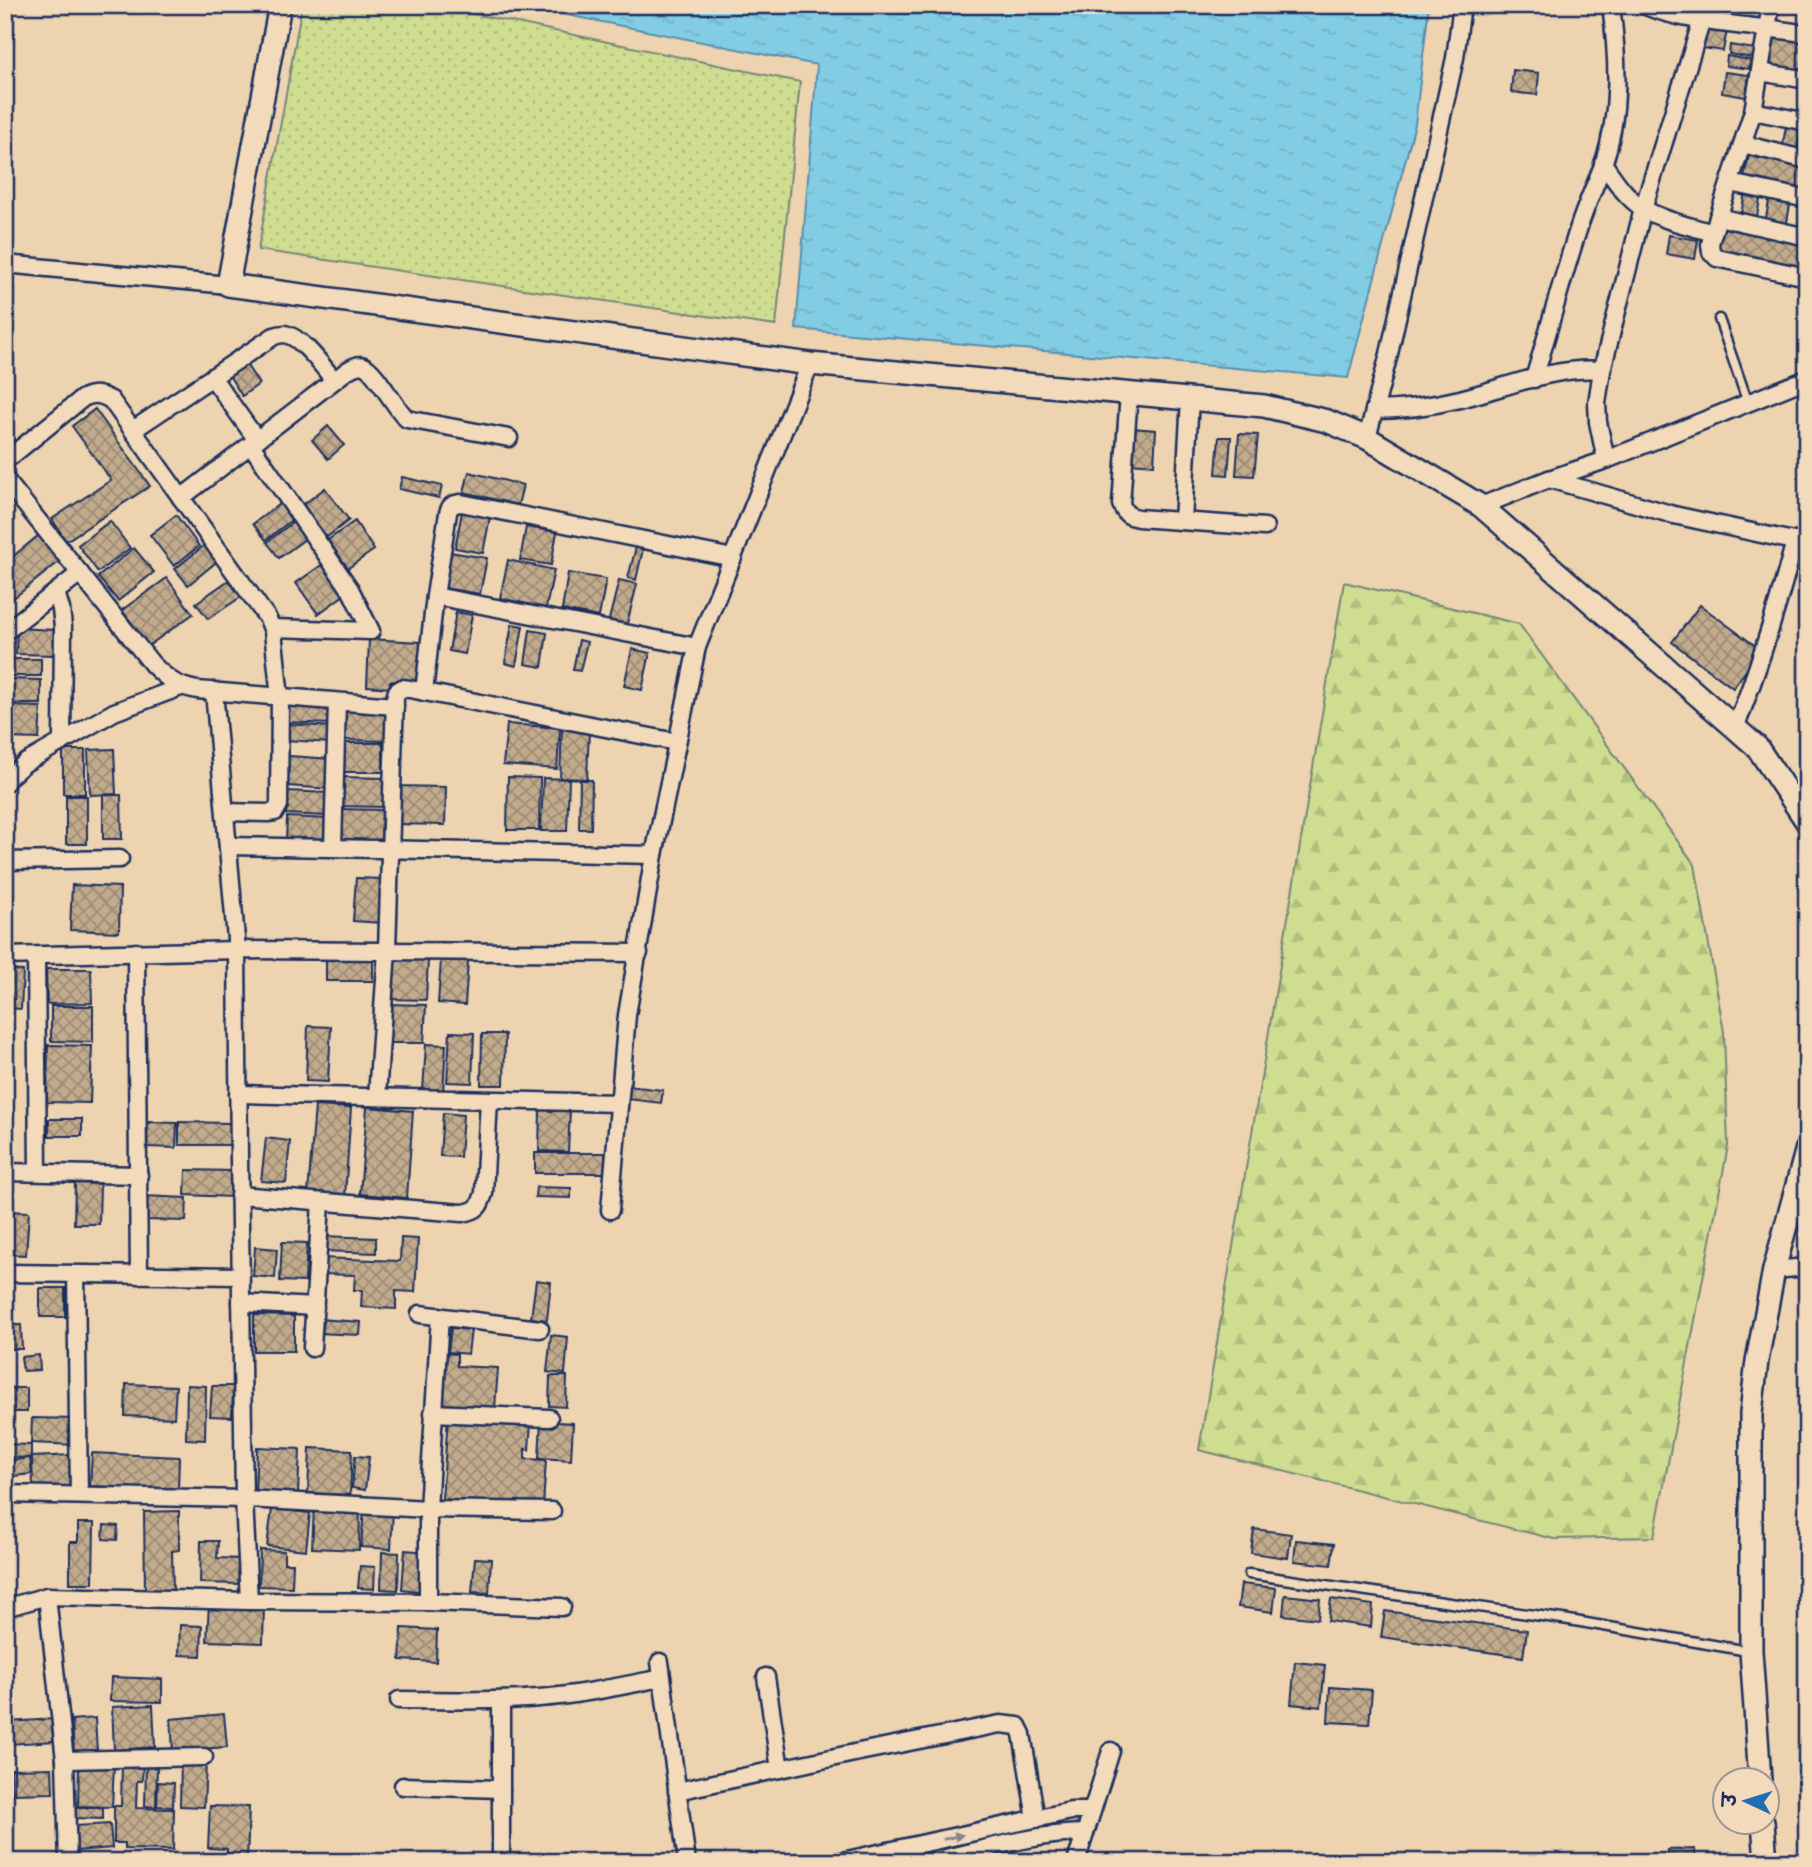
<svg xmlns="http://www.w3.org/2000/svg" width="1812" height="1867" font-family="Mali,'Playpen Sans Deva',sans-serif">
<defs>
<pattern id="forest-firs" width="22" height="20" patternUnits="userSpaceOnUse" patternTransform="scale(1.75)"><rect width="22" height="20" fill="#cedd90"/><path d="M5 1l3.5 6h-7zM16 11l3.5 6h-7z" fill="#b0be7f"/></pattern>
<pattern id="park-dots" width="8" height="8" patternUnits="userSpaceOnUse" patternTransform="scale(1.75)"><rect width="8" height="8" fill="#cedd90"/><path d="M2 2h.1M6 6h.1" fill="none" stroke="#b0be7f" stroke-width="1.8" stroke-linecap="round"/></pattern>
<pattern id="water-ripples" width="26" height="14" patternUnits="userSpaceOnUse" patternTransform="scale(1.75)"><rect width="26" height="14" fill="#82cde3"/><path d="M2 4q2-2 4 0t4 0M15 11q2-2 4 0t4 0" fill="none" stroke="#70b0c5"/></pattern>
<pattern id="building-cross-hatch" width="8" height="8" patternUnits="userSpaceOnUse" patternTransform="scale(1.75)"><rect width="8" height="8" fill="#c2ab8c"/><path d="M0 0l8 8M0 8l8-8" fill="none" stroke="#9d8c76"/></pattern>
</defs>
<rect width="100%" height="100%" fill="#edd3af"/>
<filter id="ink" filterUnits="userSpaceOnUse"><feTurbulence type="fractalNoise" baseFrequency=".0143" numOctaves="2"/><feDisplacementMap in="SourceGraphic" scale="14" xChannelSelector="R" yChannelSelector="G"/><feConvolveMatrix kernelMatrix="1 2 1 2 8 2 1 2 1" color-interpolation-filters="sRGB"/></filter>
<g filter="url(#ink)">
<path fill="url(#forest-firs)" stroke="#748677" stroke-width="2" d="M1344,582L1519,624L1695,865L1724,1032L1728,1146L1654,1537L1554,1539L1199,1450Z"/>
<path fill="url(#park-dots)" stroke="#748677" stroke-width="2" d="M302,5H430L800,82L776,326L258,250Z"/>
<path fill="url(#water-ripples)" stroke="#598eae" stroke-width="2" d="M517,5H1429L1415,124L1348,378L796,329L817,65Z"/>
<g fill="url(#building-cross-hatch)" stroke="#1b2f5e" stroke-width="2">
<path d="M1705,27L1727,30L1723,51L1702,48Z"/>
<path d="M1775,36L1807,41V71L1769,65Z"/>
<path d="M1730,45L1755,49L1753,58L1729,54Z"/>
<path d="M1727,56L1750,60L1749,69L1726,66Z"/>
<path d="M1513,70L1539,73L1537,95L1511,92Z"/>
<path d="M1725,72L1749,75L1746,97L1722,93Z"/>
<path d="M1787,119L1802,122L1796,154L1782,151Z"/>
<path d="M1803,127H1807V157L1798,155Z"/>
<path d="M1749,156L1807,168V193L1743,181Z"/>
<path d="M1745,192L1761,194L1756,222L1740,220Z"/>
<path d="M1770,195L1791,199L1786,228L1765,224Z"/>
<path d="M1802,206H1807V233L1799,232Z"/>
<path d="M1722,225L1807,241V268L1717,252Z"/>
<path d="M1669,235L1698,240L1695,259L1666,254Z"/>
<path d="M244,361L259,384L242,396L227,372Z"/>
<path d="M95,409L150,486L66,541L52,519L111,480L72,426Z"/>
<path d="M328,426L344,445L328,459L312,440Z"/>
<path d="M1132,428L1156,430L1154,465L1130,463Z"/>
<path d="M1239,434L1258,435L1254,476L1236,475Z"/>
<path d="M1219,437H1231L1228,475L1216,474Z"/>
<path d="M469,472L523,485L518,505L464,492Z"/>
<path d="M402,477L442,486L439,498L399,489Z"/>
<path d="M325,488L349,520L327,537L303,505Z"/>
<path d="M282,502L294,518L266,540L253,524Z"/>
<path d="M462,512L490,517L483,553L455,548Z"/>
<path d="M176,515L199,546L174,566L150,535Z"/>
<path d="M110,521L130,548L98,572L78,545Z"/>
<path d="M355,521L374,550L348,568L328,540Z"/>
<path d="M293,522L305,539L279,558L267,542Z"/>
<path d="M526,527L557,532L551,565L520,560Z"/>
<path d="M39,535L60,561L5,605V563Z"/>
<path d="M207,543L220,559L188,585L175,569Z"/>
<path d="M636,547L643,549L636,580L628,578Z"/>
<path d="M134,548L154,572L118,601L98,577Z"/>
<path d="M450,552L487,558L480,594L444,588Z"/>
<path d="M508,560L554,570L546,608L500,598Z"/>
<path d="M323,564L344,595L318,614L296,583Z"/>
<path d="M568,573L606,579L599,617L562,610Z"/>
<path d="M167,578L193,614L148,646L122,610Z"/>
<path d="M229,580L241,597L208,619L196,603Z"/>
<path d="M619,580L637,584L627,624L609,620Z"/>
<path d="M1700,605L1761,650L1733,688L1672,642Z"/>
<path d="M456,612L472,615L465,654L449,651Z"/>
<path d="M512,624L523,626L516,666L505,663Z"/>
<path d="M17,628L54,630V655L16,654Z"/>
<path d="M530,630L547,633L542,667L525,664Z"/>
<path d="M369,639L421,642L419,683L390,681V688L367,686Z"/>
<path d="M579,640L587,642L580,671L573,670Z"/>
<path d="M632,649L650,653L642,690L624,686Z"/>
<rect x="9" y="659" width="32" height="17"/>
<path d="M8,679L41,680V704H7Z"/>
<path d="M287,704L332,707L331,724L286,722Z"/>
<path d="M8,706L41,707L39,739L7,738Z"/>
<path d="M342,710L385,711L386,741L342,740Z"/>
<path d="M286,724L332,727L331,743L285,740Z"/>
<path d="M507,724L560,728L557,769L503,765Z"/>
<path d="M562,728L589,729L587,779L560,778Z"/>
<rect x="341" y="743" width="42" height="29"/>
<path d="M114,749L116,794L90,795L88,750Z"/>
<rect x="63" y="750" width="22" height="44"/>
<path d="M289,756L332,759L330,789L287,786Z"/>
<path d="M340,777L387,778L386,807L340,806Z"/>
<path d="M508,777L540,778L539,830H507Z"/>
<path d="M543,778L569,779L567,831H541Z"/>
<path d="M580,780H592L591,829H579Z"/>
<path d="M394,786L446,787L445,825L393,824Z"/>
<path d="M287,791L328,793L327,816L286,814Z"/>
<path d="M103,795H121L122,839H103Z"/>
<rect x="66" y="796" width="21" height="48"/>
<path d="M339,809L382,810L381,843L338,842Z"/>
<path d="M287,817L328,819L326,843L286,841Z"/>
<path d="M356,878L384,879L382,923L353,921Z"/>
<path d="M72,885L120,887L119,932L70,930Z"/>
<rect x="326" y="959" width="47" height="22"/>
<path d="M390,959L428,960L426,1000L389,999Z"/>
<path d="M441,960L468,961L465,1005L438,1003Z"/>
<path d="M46,969H91L92,1003L47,1004Z"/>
<path d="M5,970L23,971L21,1009L5,1008Z"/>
<path d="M389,1004L426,1005L424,1043H388Z"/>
<path d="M51,1006H93V1042L51,1041Z"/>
<path d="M308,1026L331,1027L328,1082L306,1081Z"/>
<path d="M450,1032L474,1033L472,1083L447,1082Z"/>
<path d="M482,1034H505L504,1085H481Z"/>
<path d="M426,1044L446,1045L443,1092L423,1091Z"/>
<path d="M48,1045L92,1046L90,1103L47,1102Z"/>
<path d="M629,1086L663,1090L661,1103L627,1099Z"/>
<path d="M315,1106L351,1108L345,1197L308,1194Z"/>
<path d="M367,1107L413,1111L407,1198L360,1194Z"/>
<path d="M540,1109L570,1110L568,1152L539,1151Z"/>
<path d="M443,1113L463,1115L460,1157L440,1156Z"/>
<rect x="49" y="1119" width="33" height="17"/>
<path d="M148,1122L177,1123L176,1148L147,1147Z"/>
<path d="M179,1122L230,1123V1145H179Z"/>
<path d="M266,1138L290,1141L286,1183L261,1181Z"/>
<rect x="535" y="1153" width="70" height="20"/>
<path d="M186,1170L232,1171V1197L185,1195Z"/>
<path d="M75,1183L100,1184L99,1224H74Z"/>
<path d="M536,1187L571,1188V1198L535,1197Z"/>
<path d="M144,1196L187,1198L186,1221L143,1220Z"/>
<path d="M5,1211L29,1212L26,1255L5,1254Z"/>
<path d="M322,1236L376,1238V1253L322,1251Z"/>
<path d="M401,1238L418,1239L415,1292L396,1291V1309L361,1307L362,1290H354L355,1275L321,1274V1258L400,1261Z"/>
<path d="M282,1242L307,1243L305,1282L280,1281Z"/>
<path d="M255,1247L277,1249L275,1278L253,1276Z"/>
<path d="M536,1280L551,1282L547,1320L531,1318Z"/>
<path d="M11,1284L12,1322H5V1285Z"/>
<rect x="40" y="1288" width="25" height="29"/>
<path d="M254,1315L294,1316V1351H254Z"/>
<path d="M318,1319L361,1322L360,1335L317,1333Z"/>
<path d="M5,1325H21L22,1349H5Z"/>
<path d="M451,1328L471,1330L468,1354L448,1352Z"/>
<path d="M551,1335L568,1337L565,1374L547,1372Z"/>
<path d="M446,1353L457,1354V1366L498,1368L495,1408L443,1405Z"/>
<path d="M39,1355L40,1370L23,1371L21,1357Z"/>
<path d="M550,1376H567L566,1407L549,1406Z"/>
<path d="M126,1384L176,1386L174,1418L125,1416Z"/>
<path d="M187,1385L206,1386L205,1440L186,1439Z"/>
<path d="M212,1386H233L232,1417L210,1416Z"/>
<rect x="5" y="1388" width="22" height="24"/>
<path d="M448,1417L531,1422L529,1450L525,1449V1459L546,1460L543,1506L442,1499Z"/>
<path d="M32,1418L77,1419L76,1445L31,1443Z"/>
<path d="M541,1421L573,1423L571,1460L539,1458Z"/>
<path d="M5,1444L31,1445V1458L5,1457Z"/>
<path d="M257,1447L300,1449L298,1493L255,1491Z"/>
<path d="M310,1448L352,1450L350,1495L308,1493Z"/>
<path d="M92,1453L179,1457L178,1490L90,1486Z"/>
<path d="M73,1455L74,1486L33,1487L32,1457Z"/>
<path d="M355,1456L369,1457L365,1490L352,1488Z"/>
<path d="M30,1458L32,1474L5,1477V1461Z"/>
<path d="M314,1507L360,1509L359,1550L312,1548Z"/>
<path d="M364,1508L393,1509L391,1549L361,1547Z"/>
<path d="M272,1509L310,1513L306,1550L267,1546Z"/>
<path d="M179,1511V1550L172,1551L173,1590L145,1591L144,1512Z"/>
<path d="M78,1523H94L93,1583H70V1542H78Z"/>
<path d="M104,1525L118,1526L117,1540L103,1539Z"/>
<path d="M1254,1529L1291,1534L1288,1558L1251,1553Z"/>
<path d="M1296,1540L1334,1544L1331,1565L1294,1561Z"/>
<path d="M201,1541H218L217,1558L242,1559L241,1584L200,1583Z"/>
<path d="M260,1550L284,1551V1563H293L292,1587L259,1586Z"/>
<path d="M405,1550L427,1552L424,1592L402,1589Z"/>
<path d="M382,1552L399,1553L398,1590L381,1589Z"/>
<path d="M475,1558L491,1559L489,1593L472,1592Z"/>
<path d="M360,1566L375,1567L374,1589L358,1588Z"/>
<path d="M1241,1584L1276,1588L1273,1612L1238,1607Z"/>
<path d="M1285,1595L1320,1599L1318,1619L1283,1615Z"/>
<path d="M1331,1599L1373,1605L1371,1627L1328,1621Z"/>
<path d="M209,1603L264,1606L263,1643L207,1641Z"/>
<path d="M1385,1611L1527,1630L1523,1657L1381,1637Z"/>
<path d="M180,1625L202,1626L201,1656L179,1655Z"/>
<path d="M402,1628L437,1630L436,1662L400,1660Z"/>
<path d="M1295,1662L1325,1665L1321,1707L1291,1704Z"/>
<path d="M111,1677L162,1679V1702L110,1701Z"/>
<path d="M1330,1687L1372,1690L1369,1724L1328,1722Z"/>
<path d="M153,1705L155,1747L114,1750L112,1707Z"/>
<path d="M224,1714L227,1747L173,1751L171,1719Z"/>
<path d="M95,1718L97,1752L74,1753L72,1720Z"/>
<path d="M54,1719L55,1741L9,1744L8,1722Z"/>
<path d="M181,1762L206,1763L204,1807L180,1806Z"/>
<path d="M79,1763L114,1765L112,1807L78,1806Z"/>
<path d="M122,1763H143L142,1781H137L136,1808L174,1809L173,1850L125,1849V1843H114V1806H121Z"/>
<path d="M146,1765H157L156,1807L145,1806Z"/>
<path d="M52,1768L53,1793L12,1794L11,1769Z"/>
<path d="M158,1782L174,1783L173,1807L157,1806Z"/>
<path d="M210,1806L249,1807L247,1862H226L227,1849L208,1848Z"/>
<path d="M76,1808H103V1819L75,1818Z"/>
<path d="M110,1824L112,1848L77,1851L75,1826Z"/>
<path d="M1695,1849L1696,1862H1668L1667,1850Z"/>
</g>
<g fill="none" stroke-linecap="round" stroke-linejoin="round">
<g stroke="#1b2f5e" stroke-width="13">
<g id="lane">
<path d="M1719,319L1748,403"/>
<path d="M1249,1574L1569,1620L1748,1651"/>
</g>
</g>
<g stroke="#1b2f5e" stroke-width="21">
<g id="street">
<path d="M1643,5C1694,26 1753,24 1807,34"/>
<path d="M1771,5L1753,111L1713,233L1710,244L1711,252L1717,258L1807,277"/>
<path d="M1760,72L1807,80"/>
<path d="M1753,111L1807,122"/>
<path d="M1743,144L1807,160"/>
<path d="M1603,163C1614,179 1627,199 1644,209C1664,221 1691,226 1713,233"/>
<path d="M1730,183L1807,199"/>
<path d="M1718,217L1807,237"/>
<path d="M5,264L228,285"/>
<path d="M212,377L257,440"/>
<path d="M1534,379C1549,329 1562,279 1578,230C1585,207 1595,186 1603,165C1621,113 1618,59 1611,5"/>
<path d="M1129,393L1121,504C1125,514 1128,516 1138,518L1265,527"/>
<path d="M1374,410C1403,410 1431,406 1460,399C1505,388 1554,366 1602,370"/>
<path d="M133,430L274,336C277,335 282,334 285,334C302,337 323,367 334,380"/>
<path d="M1367,438L1389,354L1455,58L1462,5"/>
<path d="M251,445L350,589L371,631L272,628"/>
<path d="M1606,460L1598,422L1597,403L1602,370L1643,209L1702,20"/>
<path d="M5,461L83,398C94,393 100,394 111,400L268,619L273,631L280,698L279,805L275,812L268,813L226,812"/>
<path d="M5,479L152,664C167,679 176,686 197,690L395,706"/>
<path d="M1549,479L1674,515L1807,544"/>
<path d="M181,498L348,370C353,367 358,364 364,366C375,370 395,408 407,419L509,438"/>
<path d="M1481,506L1549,479L1606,460L1807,379"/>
<path d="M1183,521L1190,399"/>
<path d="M56,592L61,609L63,627L62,742"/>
<path d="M435,596L697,647"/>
<path d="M9,629L80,573"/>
<path d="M214,691L237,950L239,1157L244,1499L249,1601"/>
<path d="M424,692L435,596L448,513C450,505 453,504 461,503L733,558"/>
<path d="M1735,728C1760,667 1778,605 1795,541"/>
<path d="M5,783L10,776L25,763L114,712L181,687"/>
<path d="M229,846L654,855"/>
<path d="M333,848L337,702"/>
<path d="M5,861L120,859"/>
<path d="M136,952L139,1275"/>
<path d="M5,956L237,950L639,953"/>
<path d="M36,956L38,1172"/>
<path d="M238,1094L619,1103"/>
<path d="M377,1097L387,950L395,698L397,691L402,688L410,689L676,742"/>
<path d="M5,1172L139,1175"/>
<path d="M239,1195L462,1213C477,1211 480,1207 484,1193L489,1100"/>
<path d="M610,1210L627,1015L654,855L697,647L810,364"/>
<path d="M1774,1270L1807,1267"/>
<path d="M5,1273L241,1276"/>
<path d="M76,1275L79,1494"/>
<path d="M241,1303L315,1307"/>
<path d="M420,1314L540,1329"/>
<path d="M312,1348L321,1202"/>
<path d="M433,1413L549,1418"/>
<path d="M5,1494L244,1499L428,1509L552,1511"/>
<path d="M47,1596L65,1760L68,1862"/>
<path d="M428,1602V1509L440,1316"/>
<path d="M5,1608L47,1596L249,1601L428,1602L562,1607"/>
<path d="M660,1662L687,1862"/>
<path d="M766,1677L780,1769"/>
<path d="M399,1700C445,1700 493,1702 539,1698C580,1695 621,1686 662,1678"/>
<path d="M501,1700V1862"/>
<path d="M65,1760L204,1757"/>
<path d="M403,1786L501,1789"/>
<path d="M677,1791L859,1752L1000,1724L1018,1726L1022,1734L1036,1819"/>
<path d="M838,1862L1071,1811H1092"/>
<path d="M929,1862C978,1851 1036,1833 1085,1833"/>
<path d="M1076,1862L1111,1751"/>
</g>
</g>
<g stroke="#1b2f5e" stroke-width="26">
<g id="secondary">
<path d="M280,5L228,285L810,364L1264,406L1327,421L1367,438L1481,506L1757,747L1807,822"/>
<path d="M1760,1780L1751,1651V1413L1757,1361L1774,1270L1807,1148"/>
<path d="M1763,1822L1766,1862"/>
</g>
</g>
<use href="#lane" stroke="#f2daba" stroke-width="8"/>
<use href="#street" stroke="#f2daba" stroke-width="16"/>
<use href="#secondary" stroke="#f2daba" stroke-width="21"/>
</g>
<defs><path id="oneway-solid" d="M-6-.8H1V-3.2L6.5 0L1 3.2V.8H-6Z" transform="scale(1.75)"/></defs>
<use fill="#86848c" href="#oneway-solid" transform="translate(953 1837) rotate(-13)"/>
</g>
<rect width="1812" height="1867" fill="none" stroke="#f2daba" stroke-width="28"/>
<rect x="14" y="14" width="1784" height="1839" fill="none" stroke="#1b2f5e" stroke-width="2.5" filter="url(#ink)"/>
<g transform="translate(1746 1801) rotate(274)"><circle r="33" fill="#f2daba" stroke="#9c9695" stroke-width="2"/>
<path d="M0-5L12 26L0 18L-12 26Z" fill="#1f6fb2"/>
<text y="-10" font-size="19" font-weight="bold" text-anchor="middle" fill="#1b2f5e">उ</text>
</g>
</svg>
